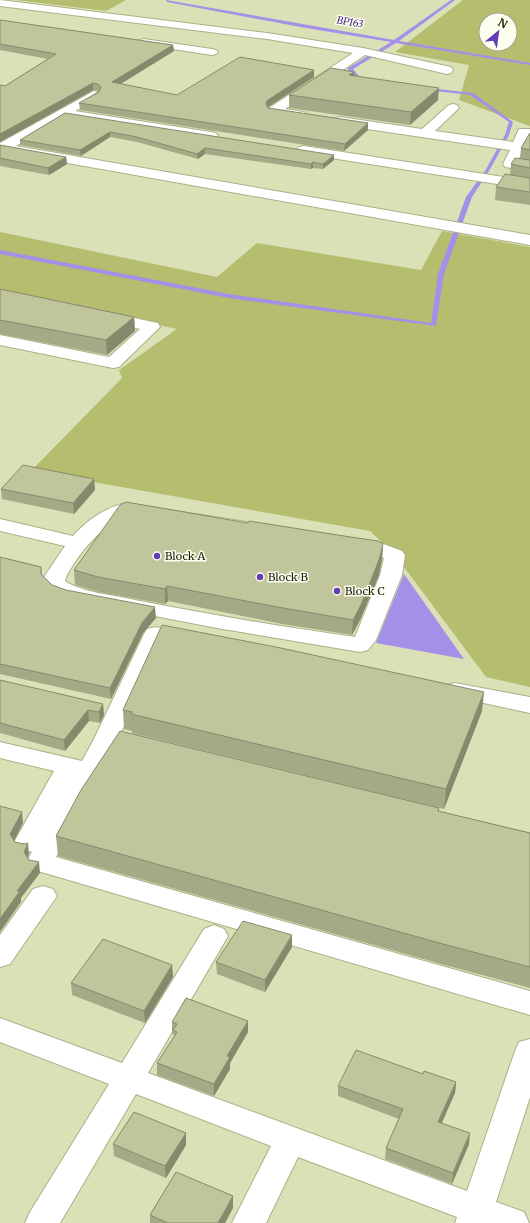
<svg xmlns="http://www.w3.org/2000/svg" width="530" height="1223" font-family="Merriweather,serif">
<rect width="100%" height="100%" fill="#dbe1b7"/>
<g fill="#b5bd6f" fill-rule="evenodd">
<path d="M16,0H126L106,11Z"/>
<path d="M463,0H530V126L459,100L469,65L395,52ZM486,20H510V44H486Z"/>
<path d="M442,231L530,247V687L486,677L395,555L370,531L31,471L122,378L119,370L177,329L0,291V232L217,277L257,243L421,270Z"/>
</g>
<path fill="#a490e9" d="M404,574L464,659L376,643Z"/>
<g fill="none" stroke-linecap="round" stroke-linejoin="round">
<g fill="#a490e9" fill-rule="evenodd">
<path d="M166,0L394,40L451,0H455L399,41L530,63V65L396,43L353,69L362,80L366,81L361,82L348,70V68L391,42L306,28L167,2Z"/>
<path d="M429,88L473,93L513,122L509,135L489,171L472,197L444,274L436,326L229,298L0,254V250L229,294L431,323L438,274L466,197L485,171L505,135L509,122L470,95L427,90V89Z"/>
</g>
<g stroke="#abb087" stroke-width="2">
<g id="minor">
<path d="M0,0L267,33L363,48L451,67L453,70L451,73L447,74L365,55L285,109L304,112L306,115L304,118C294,120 279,116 269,114L267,111L269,108L353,53L267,39L0,6Z"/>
<path d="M144,39L212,49L216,50L218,52L216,54L212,55L140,44L138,42L140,40Z"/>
<path d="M94,91L98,92L100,95L98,98L75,111L211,132L216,133L218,136L216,139L211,140L65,117L16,146L530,235V245L0,151V143Z"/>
<path d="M453,104L457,105L459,108L435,131L513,142L519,129H530V137H529L518,161L530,163V171L505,167L503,164L510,150L340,125L335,124L334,121L335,118L340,117L422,129L449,105Z"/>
<path d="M304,146L530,181V189L299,153L297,150L299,147Z"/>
<path d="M105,312L158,323L160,327L119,367L113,368L0,345V335L109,357L140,329L99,320L97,317L99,314Z"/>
<path d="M125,503L381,543L402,551L405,555L402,575L376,640L368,650L360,652L217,628L67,599L54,594L43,583L44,577L65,546L0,531V519L73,536C87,520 105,508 125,503ZM127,515L376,554L384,558L380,575L355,637C281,627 208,614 135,600C115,595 82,593 65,581C66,575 70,570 73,565C87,543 104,526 127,515Z"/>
<path d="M155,627L195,635L198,640L195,645L187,647L162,642L119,737L56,857L530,991V1015L31,869L27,862L32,851L26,853L17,851L13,844L54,771L0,758V742L82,761L95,737L144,634L147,629Z"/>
<path d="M455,683L530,697V713L447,695L443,690L447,685Z"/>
<path d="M43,886L53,889L57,896L10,964L0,967V935L33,889Z"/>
<path d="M214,925L224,929L228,936L148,1073L467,1191L515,1051L519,1042L530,1039V1097L496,1202L524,1212L529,1223H455L457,1217L298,1157L266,1223H232L271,1146L136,1094L60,1223H25L30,1212L109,1084L0,1042V1018L122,1063L204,929Z"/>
</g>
</g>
<use href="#minor" fill="#fff" fill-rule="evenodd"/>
</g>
<g fill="#a5a986">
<path d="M0,20L173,45L174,51L121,84L177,95L314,70V77L268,107V108L368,123V130L344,151L80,110L79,103L99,91H98L93,90L0,142V85L5,86L48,59L0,50Z"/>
<path d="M354,72V76L438,100L410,125L289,108V95Z"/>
<path d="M65,113L334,160L323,169L313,168L311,169L205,154L198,159L137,142L110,137L81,156L20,145V140Z"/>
<path d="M530,133V205L495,200L496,187L510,175L511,164L520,159L521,148Z"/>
<path d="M0,145L66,157L67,164L49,175L0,166Z"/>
<path d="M0,289L134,317L135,331L107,355L0,334Z"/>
<path d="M94,479L95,490L74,514L2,499L1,489Z"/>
<path d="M248,523L383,544L382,559L379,575L360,620L352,635L282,624L168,601L165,604L99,592L75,585L74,570Z"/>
<path d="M0,557L41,567L42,575L52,585L66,590L156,618L143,633L111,699L0,674Z"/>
<path d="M0,680L103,704L104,715L100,723L89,721L65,751L0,733Z"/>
<path d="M123,710L482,711L444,809L132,733V731L124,729Z"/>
<path d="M438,811L530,833V988L441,964L58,856L56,836Z"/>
<path d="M292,947L265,992L217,974L216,962Z"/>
<path d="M172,965L173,977L145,1023L72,995L71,983Z"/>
<path d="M248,1021V1032L230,1063V1069L214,1096L157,1075V1063L174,1037V1034H172V1022Z"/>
<path d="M423,1074L456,1082L455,1093L442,1123L469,1144L452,1184L385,1159L386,1148L399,1119L338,1096V1086Z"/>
<path d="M186,1133V1145L166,1178L114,1156L113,1144Z"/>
<path d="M233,1196V1208L225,1223H150V1215Z"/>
</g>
<g fill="#868a6d">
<path d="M173,45L174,51L112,89V82Z"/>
<path d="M314,70V77L268,107L266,110V103L268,100Z"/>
<path d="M354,72V84L349,75Z"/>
<path d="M93,83V90L0,142V134Z"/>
<path d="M439,88L438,100L410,125L411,112Z"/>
<path d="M368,123V130L344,151L345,144Z"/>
<path d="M110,132V137L81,156L80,150Z"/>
<path d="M205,148V154L198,159L197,154Z"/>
<path d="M334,155V160L323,169V164Z"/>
<path d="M66,157L67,164L49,175L48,168Z"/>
<path d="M313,162V168L311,169V164Z"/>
<path d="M134,317L135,331L107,355L106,340Z"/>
<path d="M94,479L95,490L74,514L73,503Z"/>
<path d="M383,544L382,559L379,575L360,620L352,635L353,620Z"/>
<path d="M167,586L168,601L165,604V589Z"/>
<path d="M155,607L156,618L143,633L111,699L110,688L142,623Z"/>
<path d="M484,692L482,711L444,809L446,789Z"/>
<path d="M103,704L104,715L100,723L99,712Z"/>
<path d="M88,710L89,721L65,751L64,740Z"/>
<path d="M22,812L23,823L12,845L10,834Z"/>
<path d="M28,843L29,854L26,863L24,852Z"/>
<path d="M39,862L40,873L21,898V902L0,932V919L17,891Z"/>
<path d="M292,935V947L265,992V980Z"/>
<path d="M172,965L173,977L145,1023L144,1011Z"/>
<path d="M248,1021V1032L230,1063V1069L214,1096V1084L227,1056Z"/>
<path d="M456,1082L455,1093L437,1133L438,1122Z"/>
<path d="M186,1133V1145L166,1178L165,1166Z"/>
<path d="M470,1133L469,1144L452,1184L453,1173Z"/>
<path d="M233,1196V1208L225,1223H218Z"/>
</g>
<g fill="#c0c59c" stroke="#868a6d">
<path d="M0,20L173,45L112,82L177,95L240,57L314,70L268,100L266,103L268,108L368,123L345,144L79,103L99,92L101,87L98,84L93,83L0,134V85L5,86L56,54L0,44Z"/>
<path d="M331,68L354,72L349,75L439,88L411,112L289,95Z"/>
<path d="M65,113L334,155L323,164L313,162L311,164L205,148L197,154L137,137L110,132L80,150L20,140Z"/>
<path d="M530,133V150L521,148Z"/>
<path d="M0,145L66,157L48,168L0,158Z"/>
<path d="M515,158L530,160V168L511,164Z"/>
<path d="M505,174L530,178V192L496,187Z"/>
<path d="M0,289L134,317L106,340L0,320Z"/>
<path d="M23,465L94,479L73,503L1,489Z"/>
<path d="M126,502L248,523L249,521L344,536L378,541L383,544L379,560L361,605L353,620L283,608L167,586L165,589L98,577L74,570L120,505Z"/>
<path d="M0,557L41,567V574L52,585L66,590L155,607L142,623L110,688L0,664Z"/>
<path d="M162,625L276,647L484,692L446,789L131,714L132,712L123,710Z"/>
<path d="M0,680L103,704L99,712L88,710L64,740L0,723Z"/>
<path d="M120,731L439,808L438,811L530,833V967L443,944L56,836L81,790Z"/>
<path d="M0,806L22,812L10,834L15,842L24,844L28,843L24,852L29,860L39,862L17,891H20L0,919Z"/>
<path d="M243,921L292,935L265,980L216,962Z"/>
<path d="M103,939L172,965L144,1011L71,983Z"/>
<path d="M186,998L248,1021L227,1056L230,1057L214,1084L157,1063L177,1032L173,1030L177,1024L172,1022Z"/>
<path d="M356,1050L423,1074L424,1071L456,1082L438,1122L470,1133L453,1173L386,1148L403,1109L338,1086Z"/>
<path d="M134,1112L186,1133L165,1166L113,1144Z"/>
<path d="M176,1172L233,1196L218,1223H168L150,1215Z"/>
</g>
<g fill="#653eb7" stroke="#fdffee" stroke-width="1.5">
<circle cx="157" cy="556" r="4"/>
<circle cx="260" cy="577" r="4"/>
<circle cx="337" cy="591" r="4"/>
</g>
<g text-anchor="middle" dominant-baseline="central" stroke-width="3" stroke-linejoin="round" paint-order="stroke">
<g font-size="10" font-style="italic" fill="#4a268d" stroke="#fdffee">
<text transform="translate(350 22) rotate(10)">BP163</text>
</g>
<g font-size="11" fill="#1b1d0d" stroke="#fdffee" text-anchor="start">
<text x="165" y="556">Block A</text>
<text x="268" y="577">Block B</text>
<text x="345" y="591">Block C</text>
</g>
</g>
<g transform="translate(498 32) rotate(29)"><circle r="19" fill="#fdffee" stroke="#a3a594"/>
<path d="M0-3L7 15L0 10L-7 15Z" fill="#653eb7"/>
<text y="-6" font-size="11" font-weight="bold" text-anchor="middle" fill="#1b1d0d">N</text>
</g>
</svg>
